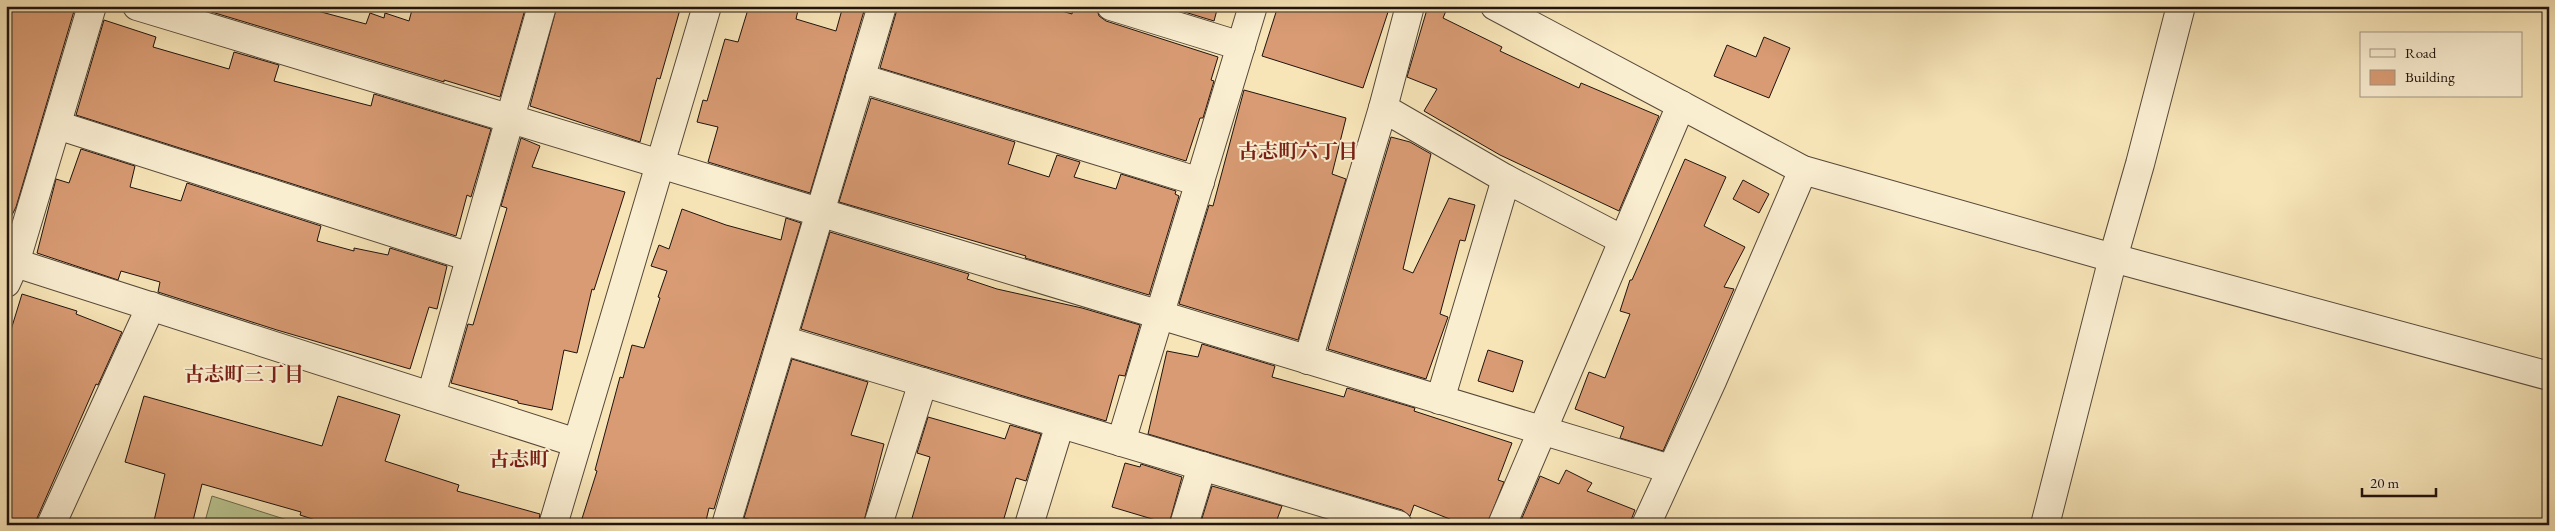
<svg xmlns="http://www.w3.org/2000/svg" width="2555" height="531" font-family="'EB Garamond','Noto Serif JP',serif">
<rect width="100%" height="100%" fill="#f7e5b8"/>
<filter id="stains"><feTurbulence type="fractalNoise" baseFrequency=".004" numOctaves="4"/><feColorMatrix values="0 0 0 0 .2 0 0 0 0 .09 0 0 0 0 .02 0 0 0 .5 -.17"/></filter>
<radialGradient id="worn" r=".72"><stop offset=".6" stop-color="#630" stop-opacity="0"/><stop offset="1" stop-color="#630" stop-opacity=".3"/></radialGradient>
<path fill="#bac591" stroke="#6d6c4f" d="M212,496L303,525H204Z"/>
<g fill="#d89b73" stroke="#20130d">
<path d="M6,6H59L74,11L16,207L9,221L6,220Z"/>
<path d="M206,6H299L366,24L370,13L384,18L385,13L409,21L413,6H526L500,97L444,80V82L205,10Z"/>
<path d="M557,6H681L660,79L657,78L640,142L530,106Z"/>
<path d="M749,6H799L796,19L836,31L843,6L864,11L810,193L708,162L718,127L697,122L703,100L707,101L725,39L738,42Z"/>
<path d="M898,6H1045L1072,14L1073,6H1096L1099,16L1106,21L1218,57L1211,80L1214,81L1203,118H1200L1186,161L880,68Z"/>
<path d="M1165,6H1218L1214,21Z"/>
<path d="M1278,6H1390L1363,88L1262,56Z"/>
<path d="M1428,6H1448L1443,18L1502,47L1500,51L1579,88L1581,83L1659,116L1619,211L1500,155L1424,111L1437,89L1407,77Z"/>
<path d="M104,20L156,37L153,47L229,69L234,52L279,65L274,81L371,106L374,94L491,129L471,197L467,195L456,236L76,115Z"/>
<path d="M1764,37L1790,48L1769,98L1714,76L1727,45L1756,57Z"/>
<path d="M1244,90L1346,118L1332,174L1346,179L1298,340L1179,304L1209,205L1213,206Z"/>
<path d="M871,98L1015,142L1008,164L1049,177L1057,155L1080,162L1074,177L1116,189L1121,174L1176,191L1175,194L1179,196L1149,295L1025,258L1026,256L839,202Z"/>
<path d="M1391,137L1410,142L1431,154L1403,269L1413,273L1449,198L1475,205L1465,241L1460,240L1440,314L1448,317L1426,379L1328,349Z"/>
<path d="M521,138L540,146L532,167L625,192L594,290L592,289L577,353L564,350L552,410L518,403V401L451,383L468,324L473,325L507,208L501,206Z"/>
<path d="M81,149L135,166L130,187L181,201L187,183L321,226L317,241L354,251V248L388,255L390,248L447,266L437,309L429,307L410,369L277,330L158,292L160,282L121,271L118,280L37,253L56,179L69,183Z"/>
<path d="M1685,159L1726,177L1704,226L1745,247L1724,287L1734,289L1663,451L1620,438L1624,427L1575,409L1589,372L1605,378L1630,314L1620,311L1630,280H1632Z"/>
<path d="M1743,180L1769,194L1759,213L1733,199Z"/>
<path d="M682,209L726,225L781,240L786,218L801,223L714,509L709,508L705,525H580L597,471L595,470L620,377L623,378L632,345L644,348L660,298L658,297L667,271L651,266L659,245L669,249Z"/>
<path d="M830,232L969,274L967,279L997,289L1082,308L1140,325L1125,376L1119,375L1106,421L801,329Z"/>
<path d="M22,294L77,311L76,314L122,332L98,385L96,384L34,525H6V346Z"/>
<path d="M1202,344L1275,366L1272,377L1344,397L1347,388L1415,408L1414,411L1512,443L1498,480L1504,482L1487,525H1465L1414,505L1410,516L1402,510L1148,434L1167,351L1198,357Z"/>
<path d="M1488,350L1523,361L1513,392L1478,381Z"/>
<path d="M792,359L868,382L851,435L884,444L863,525H770L744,518Z"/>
<path d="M144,396L322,446L338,396L400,415L385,461L459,485L457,491L540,514L538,525H331L300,515L301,512L202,484L192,525H153L165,474L125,462Z"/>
<path d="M928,417L1005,439L1010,425L1041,434L1026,481L1016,478L1002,525H910L930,457L917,453Z"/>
<path d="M1125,463L1140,467L1141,464L1182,477L1169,524L1112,507Z"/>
<path d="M1566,470L1592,483L1587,491L1635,510L1629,525H1519L1540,476L1559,484Z"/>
<path d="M1212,486L1282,506L1275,525H1200Z"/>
</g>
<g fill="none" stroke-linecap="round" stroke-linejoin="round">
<g stroke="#564838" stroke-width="30">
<g id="minor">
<path d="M137,6L1670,469"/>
<path d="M1111,6L1241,46"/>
<path d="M1495,6L1803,170L2113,258L2549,376"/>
<path d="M860,78L1200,182"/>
<path d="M1383,108L1410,6"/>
<path d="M57,125L470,257"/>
<path d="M6,260L577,443"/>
<path d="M6,283L15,263L92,6"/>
<path d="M782,340L1398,525"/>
<path d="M1308,360L1383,108L1506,179"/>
<path d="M431,396L542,6"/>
<path d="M1440,400L1506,179L1623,240"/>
<path d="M1121,442L1253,6"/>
<path d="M51,525L151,306"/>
<path d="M553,525L707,6"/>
<path d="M726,525L882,6"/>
<path d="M878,525L923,382"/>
<path d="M1029,525L1060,424"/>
<path d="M1184,525L1202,466"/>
<path d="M1502,525L1681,105"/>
<path d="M1646,525L1712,381L1803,170"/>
<path d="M2045,525L2113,258L2140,164L2181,6"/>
</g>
</g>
<use href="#minor" stroke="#faeed1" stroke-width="28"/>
</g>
<g text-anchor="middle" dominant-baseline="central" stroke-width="4" stroke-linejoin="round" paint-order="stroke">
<g font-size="20" font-weight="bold" fill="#7a1f14" stroke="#faeed1">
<text x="1298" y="151">古志町六丁目</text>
<text x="244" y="374">古志町三丁目</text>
<text x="519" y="459">古志町</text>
</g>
</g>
<rect width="2555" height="531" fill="none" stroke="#f7e5b8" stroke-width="25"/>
<rect x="8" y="8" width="2540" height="516" fill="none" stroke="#20130d" stroke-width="2.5"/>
<rect x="12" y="12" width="2530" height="506" fill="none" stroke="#20130d"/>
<rect x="2360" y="32" width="162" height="65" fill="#faeed1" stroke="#a39683"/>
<rect x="2370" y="49" width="25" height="8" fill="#faeed1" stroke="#a39683"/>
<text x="2405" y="58" font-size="15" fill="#20130d">Road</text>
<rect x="2370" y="70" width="25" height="15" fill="#d89b73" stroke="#a39683"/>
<text x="2405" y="82" font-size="15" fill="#20130d">Building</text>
<path d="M2362 488v8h74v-8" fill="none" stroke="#20130d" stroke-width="2.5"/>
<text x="2370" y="488" font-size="15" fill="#20130d" stroke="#faeed1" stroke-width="4" paint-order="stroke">20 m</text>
<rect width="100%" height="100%" filter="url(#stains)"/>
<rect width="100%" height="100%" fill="url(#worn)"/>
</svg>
